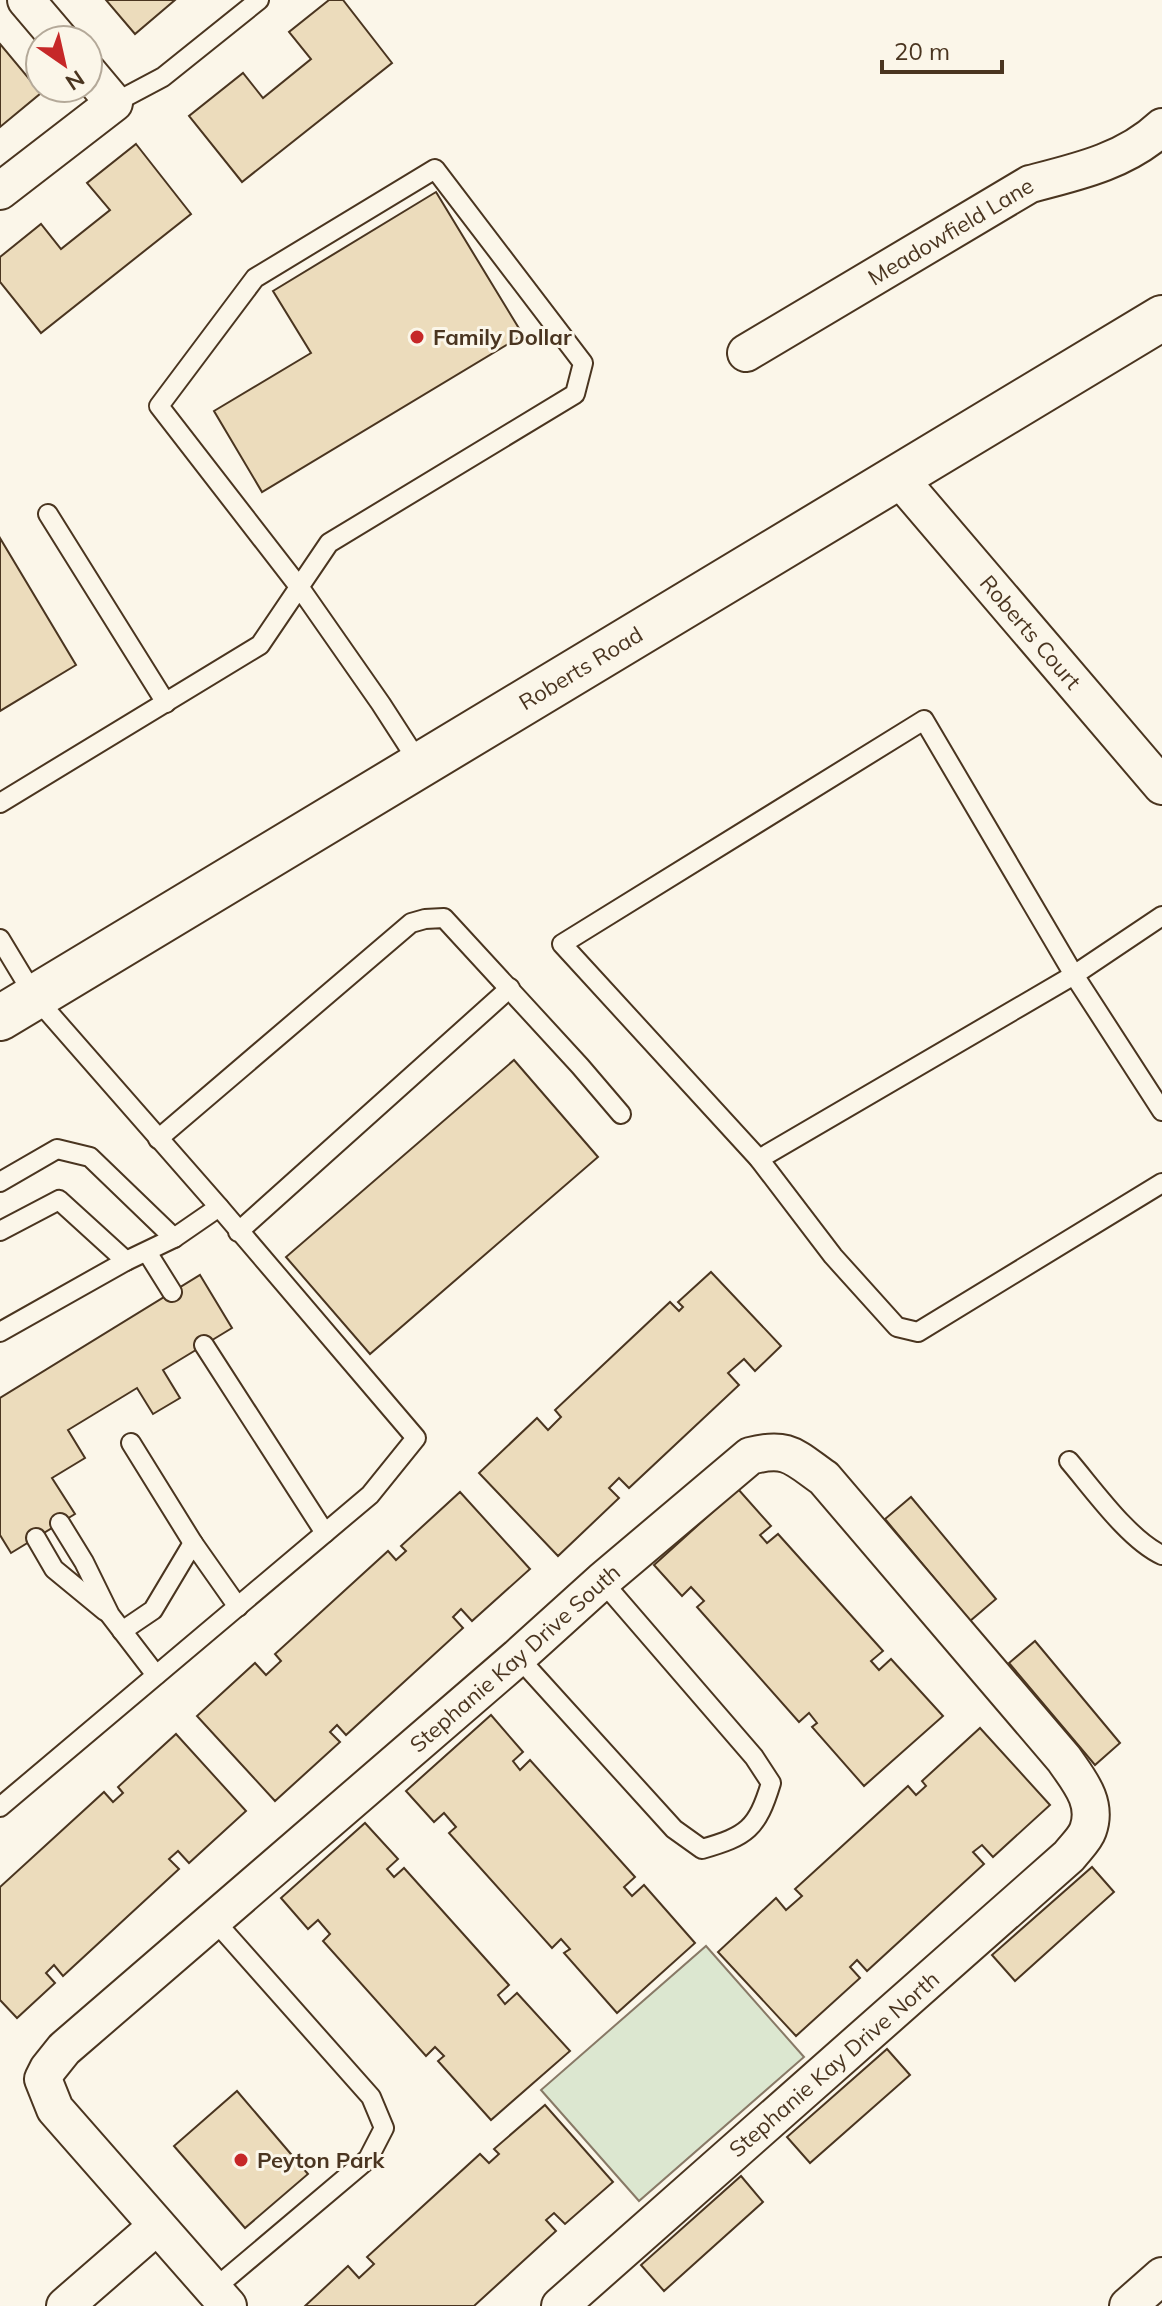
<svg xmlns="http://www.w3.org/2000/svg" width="1162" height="2306" font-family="Mulish,sans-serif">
<rect width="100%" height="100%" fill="#fbf6e9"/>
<path fill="#dce7d0" stroke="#887966" stroke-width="2" d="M706,1946L804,2057L639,2201L541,2090Z"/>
<g fill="#ecdcbc" stroke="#4a3520" stroke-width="2">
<path d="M106,0H175L135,34Z"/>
<path d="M329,0H343L392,63L242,182L189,116L243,73L263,98L311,59L289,32Z"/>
<path d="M0,44L41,93L0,127Z"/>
<path d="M136,144L191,214L41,333L0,282V257L41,224L61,249L110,210L87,183Z"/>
<path d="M436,192L523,335L262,492L214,411L311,353L273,291Z"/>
<path d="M0,538L76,665L0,711Z"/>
<path d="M514,1060L598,1157L370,1354L286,1257Z"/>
<path d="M711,1272L781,1346L755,1371L744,1359L728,1373L739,1385L629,1488L619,1478L609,1488L619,1498L558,1556L479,1473L537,1418L548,1430L561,1417L555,1410L670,1302L679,1311L683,1307L678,1302Z"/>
<path d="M200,1275L232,1328L163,1370L180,1398L153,1414L137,1388L68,1430L85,1458L52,1478L75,1514L11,1553L0,1535V1398Z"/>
<path d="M738,1489L771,1526L760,1535L767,1543L778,1534L883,1651L871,1661L879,1670L891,1659L943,1716L864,1786L812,1727L817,1723L809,1713L799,1722L697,1607L704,1601L691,1587L682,1596L654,1565Z"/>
<path d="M460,1492L530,1569L472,1621L461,1609L453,1617L463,1628L346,1735L337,1725L330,1732L340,1742L275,1801L197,1716L255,1663L266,1675L281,1661L275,1654L388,1551L396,1560L406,1551L401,1546Z"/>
<path d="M911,1497L996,1599L970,1621L885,1519Z"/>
<path d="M1035,1641L1120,1743L1095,1765L1009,1663Z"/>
<path d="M491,1715L523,1752L513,1761L520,1770L530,1760L635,1877L624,1887L632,1896L644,1885L695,1943L617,2013L564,1953L570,1949L561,1939L552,1948L449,1833L456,1827L444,1813L434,1822L406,1791Z"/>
<path d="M980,1728L1050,1805L993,1857L982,1845L973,1852L984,1864L867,1971L857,1960L850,1967L860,1978L796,2036L718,1952L776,1898L786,1910L802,1896L795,1889L908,1786L916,1795L926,1786L922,1781Z"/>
<path d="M176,1734L246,1811L189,1863L178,1851L169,1859L179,1869L63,1976L54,1965L46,1973L55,1983L17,2018L0,2000V1887L104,1792L113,1802L123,1793L118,1787Z"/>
<path d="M365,1823L398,1859L387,1869L394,1877L404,1868L509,1985L498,1995L505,2004L517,1993L570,2051L491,2120L438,2061L444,2056L435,2047L426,2056L323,1941L330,1934L318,1920L308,1929L281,1898Z"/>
<path d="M1092,1867L1114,1892L1015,1981L992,1955Z"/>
<path d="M887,2049L910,2075L810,2163L787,2137Z"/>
<path d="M237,2091L308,2174L245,2228L174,2146Z"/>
<path d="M545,2105L613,2182L565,2224L554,2213L546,2220L556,2231L474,2306H305L348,2266L359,2278L374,2264L367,2257L480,2154L489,2163L499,2154L494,2149Z"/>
<path d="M741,2176L763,2202L664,2291L641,2265Z"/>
</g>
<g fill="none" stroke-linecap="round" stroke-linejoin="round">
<g stroke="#4a3520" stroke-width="22">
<g id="service">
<path d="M114,103L163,77L259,0"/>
<path d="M48,514L166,703"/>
<path d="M0,803L260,645L329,543L575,394L583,363L435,169L255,278L159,406L300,588L381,704L421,766"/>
<path d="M1162,916L1074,975L924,720L562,944L759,1159L833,1256L897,1327L918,1332L1162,1183"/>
<path d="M0,939L35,997L219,1207L416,1438L370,1495L0,1807"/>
<path d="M158,1139L411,923L425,919L444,918L580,1066L621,1114"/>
<path d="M759,1159L1074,975L1162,1111"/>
<path d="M0,1182L57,1149L90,1157L174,1238"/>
<path d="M0,1231L59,1200L126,1261"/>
<path d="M238,1232L510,988"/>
<path d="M147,1252L172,1292"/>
<path d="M0,1332L126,1261L174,1238L219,1207"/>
<path d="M204,1345L325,1533"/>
<path d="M131,1443L193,1543"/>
<path d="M1069,1461C1093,1489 1129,1540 1162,1555"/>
<path d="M60,1523L84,1562L110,1615L156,1675"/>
<path d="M36,1538L54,1569L105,1611"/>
<path d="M122,1631L153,1610L193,1543L238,1607"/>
<path d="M518,1657L674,1829L702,1849C747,1836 757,1829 771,1783L754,1757L602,1581"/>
<path d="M214,2289L368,2159L384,2128L371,2097L214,1920"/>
</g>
</g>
<g stroke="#4a3520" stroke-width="40">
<g id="minor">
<path d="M26,0L60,40"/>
<path d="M0,191L114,103L88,72"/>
<path id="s1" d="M746,353L1030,184C1077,172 1126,161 1162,127"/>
<path id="s2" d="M898,477L1162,786"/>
<path d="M65,2306L157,2226"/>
<path id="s3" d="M228,2306L55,2109L43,2079L48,2069L64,2049L518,1657L602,1581L750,1456C788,1446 794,1457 824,1478L1064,1759C1079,1781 1098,1802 1088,1830C1085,1839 1075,1848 1069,1856L560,2306"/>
<path d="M1128,2306L1162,2276"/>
</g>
</g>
<g stroke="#4a3520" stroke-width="48">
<g id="primary">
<path id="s4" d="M0,1018L1162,318"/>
</g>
</g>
<use href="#service" stroke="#fbf6e9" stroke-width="18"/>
<use href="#minor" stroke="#fbf6e9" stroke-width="36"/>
<use href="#primary" stroke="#fbf6e9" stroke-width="44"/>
</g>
<g fill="#c62828" stroke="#fbf6e9" stroke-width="3">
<circle cx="417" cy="337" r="8"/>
<circle cx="241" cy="2160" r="8"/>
</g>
<g text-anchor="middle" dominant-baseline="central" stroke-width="6" stroke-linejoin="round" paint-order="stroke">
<g font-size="22" fill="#4a3520" stroke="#fbf6e9">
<text stroke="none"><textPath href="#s1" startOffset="238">Meadowfield Lane</textPath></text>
<text stroke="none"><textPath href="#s2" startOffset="204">Roberts Court</textPath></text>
<text stroke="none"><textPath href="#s4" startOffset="678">Roberts Road</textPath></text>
<text stroke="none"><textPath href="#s3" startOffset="928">Stephanie Kay Drive South</textPath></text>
<text transform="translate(834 2064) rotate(-41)">Stephanie Kay Drive North</text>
</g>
<g font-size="22" font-weight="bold" fill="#4a3520" stroke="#fbf6e9" text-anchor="start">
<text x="433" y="337">Family Dollar</text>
<text x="257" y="2160">Peyton Park</text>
</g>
</g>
<g transform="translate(64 64) rotate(146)"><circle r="38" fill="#fbf6e9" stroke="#b4a999" stroke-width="2"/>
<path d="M0-6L14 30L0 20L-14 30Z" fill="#c62828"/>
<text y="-12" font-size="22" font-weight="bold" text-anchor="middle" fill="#4a3520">N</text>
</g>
<path d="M882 60v12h120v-12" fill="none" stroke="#4a3520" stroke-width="4"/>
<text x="894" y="60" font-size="24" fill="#4a3520" stroke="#fbf6e9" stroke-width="6" paint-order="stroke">20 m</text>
</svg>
